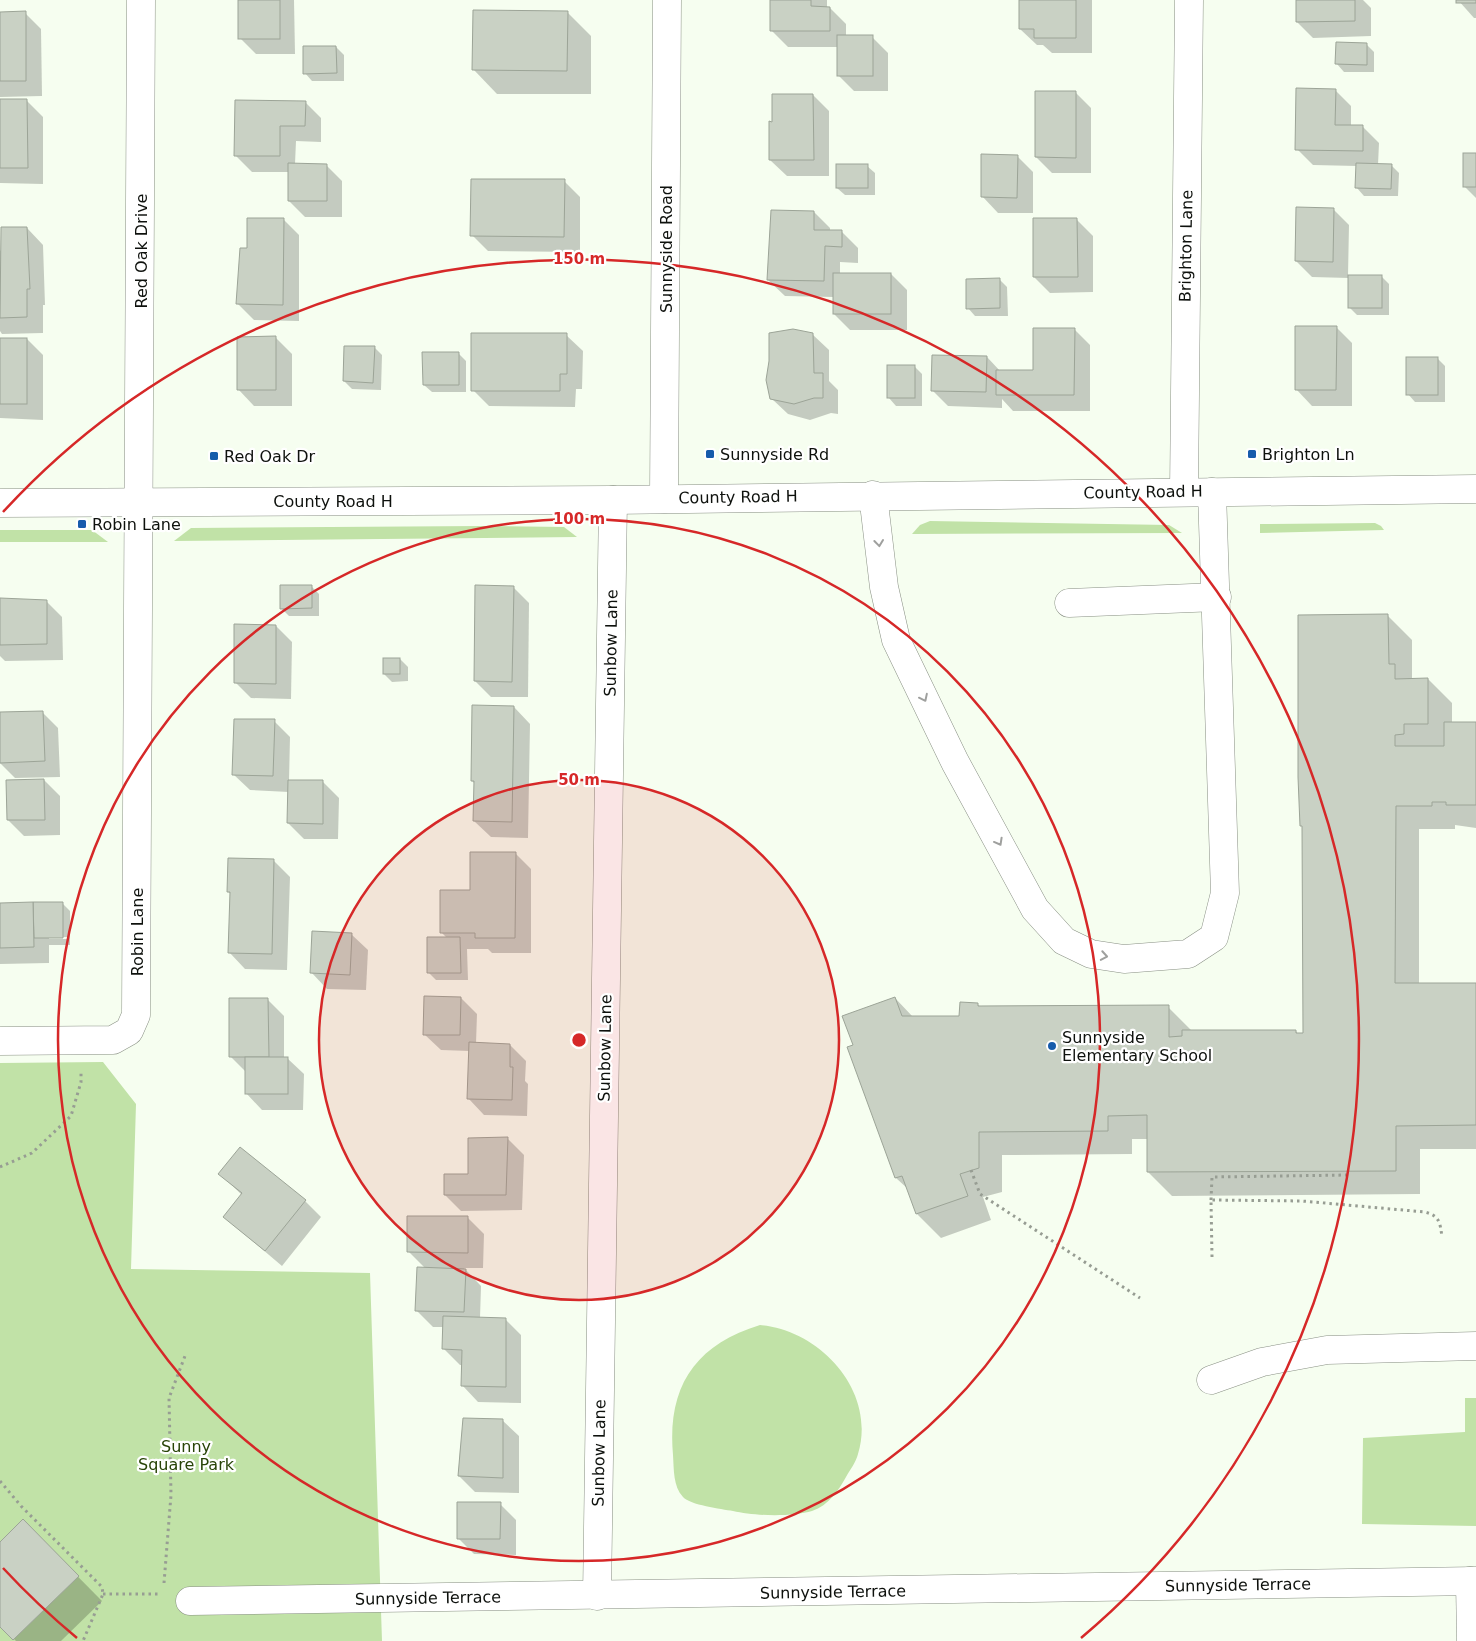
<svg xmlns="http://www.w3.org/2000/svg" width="1476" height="1641" font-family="'DejaVu Sans',sans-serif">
<rect width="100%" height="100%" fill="#f6fef0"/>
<g fill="#c1e2a7">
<path d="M930,521L1169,525L1182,533L912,534L920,525Z"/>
<path d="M1375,523L1381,526L1384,530L1260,533V524Z"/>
<path d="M482,526L564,527L577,537L174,541L191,528Z"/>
<path d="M0,530H92L108,542H0Z"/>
<path d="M103,1062L136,1104L131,1269L370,1273L382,1641H0V1063Z"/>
<path d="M760,1325C820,1330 877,1391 858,1454C856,1462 850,1470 846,1477C838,1491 829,1505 812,1511C792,1517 754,1516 733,1511C721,1509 690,1505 683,1497C673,1486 674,1470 673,1455C667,1388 694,1345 760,1325Z"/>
<path d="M1465,1398H1476V1526L1362,1524L1363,1438L1465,1432Z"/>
</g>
<g fill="#0003" fill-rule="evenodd">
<path d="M239,0H294L295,54H256L240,38Z"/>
<path d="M771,0H827V8H830L846,24V37H872L888,53V91H854L838,75V47H788L772,31Z"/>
<path d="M1035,0H1092V53H1052L1043,45H1037L1020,29Z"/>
<path d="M1298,0H1363L1371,8V36L1313,38L1297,22Z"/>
<path d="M1458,0H1476V18H1474Z"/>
<path d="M567,12L591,36V94H497L473,69Z"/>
<path d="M0,13H25L41,29L42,96L0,97Z"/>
<path d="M1366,44L1374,52V72H1344L1337,64Z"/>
<path d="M336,47L344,55V81H312L305,73Z"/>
<path d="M1335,90L1351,106V127H1363L1379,143L1378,165H1391L1399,173L1398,196H1364L1357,188V166L1313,165L1297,149Z"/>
<path d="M1075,92L1091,108V173H1052L1036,157Z"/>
<path d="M813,95L829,111V176H787L770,160L774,123Z"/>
<path d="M0,100L27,101L43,117V184L0,183Z"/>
<path d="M305,102L321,118V142L296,141L295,164L326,165L342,181V217H305L289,201V172H252L236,156Z"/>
<path d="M1476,154V198L1464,186Z"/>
<path d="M1017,156L1033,172V213H998L982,196Z"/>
<path d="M867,166L875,173V195H845L837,188Z"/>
<path d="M564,181L580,197V252L488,251L472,235Z"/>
<path d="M1333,209L1349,225L1348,276H1381L1389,284V315H1357L1349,307V278L1312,277L1296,261Z"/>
<path d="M814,212L830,228V231L842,232L858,248V263L840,262V274H891L907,290V330H850L834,314V297L785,296L768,280Z"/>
<path d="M283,219L299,235V321L254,320L238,304L248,250Z"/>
<path d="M1077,220L1093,236V292L1050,293L1034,277Z"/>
<path d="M27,228L43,245L45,305H43V333L2,334L0,331V251Z"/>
<path d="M1000,280L1007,287L1008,316H975L968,308Z"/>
<path d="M1336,327L1352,343V406H1312L1296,389Z"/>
<path d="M1074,329L1090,345V411H1013L1002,399V408L948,406L932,390L987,357L1001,372H1035Z"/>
<path d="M812,334L829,350V381L838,390V414L831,413L810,420L788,414L771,398Z"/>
<path d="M566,335L583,351L582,389H576L575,407L489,406L473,390Z"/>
<path d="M276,338L292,354V406H254L238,389Z"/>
<path d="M0,339H27L43,355V420L0,418Z"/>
<path d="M374,347L382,355L381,390L352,389L344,381Z"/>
<path d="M458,353L466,361V392H432L424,385Z"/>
<path d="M1437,358L1445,366V402H1415L1408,394Z"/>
<path d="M914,366L922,374V406H896L889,398Z"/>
<path d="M311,586L319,594V616H289L281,608Z"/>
<path d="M513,587L529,603L528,697H491L475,681Z"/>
<path d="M0,600L46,601L62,617L63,660L5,661L0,656Z"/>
<path d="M1388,616L1412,640V680L1428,679L1452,703V724L1476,723V828L1455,825V829H1419V984H1476V1149H1420V1194L1172,1196L1148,1172V1139H1132V1154L1002,1155V1192L983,1197L991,1220L941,1238L917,1214L908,1189L896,1178L854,1046L895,998L913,1017H960L977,1004L981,1007H1168L1192,1031H1296L1298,1034H1305L1304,828L1301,825Z"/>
<path d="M276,626L292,642L291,699L251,698L235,682Z"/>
<path d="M400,659L408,667V681L392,682L384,674Z"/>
<path d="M514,707L530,724L528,838L491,837L474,821L475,784L472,781Z"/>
<path d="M42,712L58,728L60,777L15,778L0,763V713Z"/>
<path d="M274,721L290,737L289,782H323L339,798L338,839H304L288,823L289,792L250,790L233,774Z"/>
<path d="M44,780L60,796V835L24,836L8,820Z"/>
<path d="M515,853L531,869V953H492L488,949H467L468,980H436L428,972L447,938L441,932L471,891Z"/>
<path d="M274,861L290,877L287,970L245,969L229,952L231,894L228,892Z"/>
<path d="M62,903L70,911V945H49V963L0,964V904ZM49,937H69V939H49Z"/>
<path d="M351,934L368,950L366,990L327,989L311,972Z"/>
<path d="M461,998L477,1014L476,1044L510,1045L526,1061L525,1081L528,1084L527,1116L484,1115L468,1098L470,1051L441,1050L424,1034Z"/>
<path d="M268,1000L284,1016V1058H287L304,1074L303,1110H262L246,1093V1072L230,1056Z"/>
<path d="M508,1139L524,1155L522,1210L461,1211L445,1195Z"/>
<path d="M241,1149L305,1201L321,1217L282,1266L224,1217L242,1195L220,1174Z"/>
<path d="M468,1218L484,1234L483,1268H464L481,1286L480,1318L505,1319L521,1335V1403L478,1402L462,1385L463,1365H460L444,1349V1327H433L417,1311L425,1268L408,1251Z"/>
<path d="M502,1420L519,1436V1493L475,1492L459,1476L460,1448L463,1449Z"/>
<path d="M500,1504L516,1520V1555L474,1554L458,1538Z"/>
<path d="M23,1521L102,1601L61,1641H16L0,1625V1544Z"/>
</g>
<g fill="#c9d1c4" stroke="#9ca497">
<rect x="238" y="0" width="42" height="39"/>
<path d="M770,0H811V6L830,7V31H770Z"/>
<path d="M1019,0H1076V38H1034V29H1019Z"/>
<path d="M1296,0H1355V21L1296,22Z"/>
<rect x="1456" y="0" width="20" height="3"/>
<path d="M473,10L568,11L567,71L472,70Z"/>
<path d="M26,11V81H0V12Z"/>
<rect x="837" y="35" width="36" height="41"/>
<path d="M1336,42L1367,43V65L1335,64Z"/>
<path d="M303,46H336L337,73L303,74Z"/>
<path d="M1296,88L1336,89L1335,125H1363V151L1295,150Z"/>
<path d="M1035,91H1076V158L1035,157Z"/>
<path d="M772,94H813L814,160H769V121L772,122Z"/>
<path d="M0,99H27L28,168H0Z"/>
<path d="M235,100L306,101L305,126H280V156H234Z"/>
<rect x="1463" y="153" width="13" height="34"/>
<path d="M981,154L1018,155L1017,198L981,197Z"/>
<path d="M288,163L327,164V201H288Z"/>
<path d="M1356,163L1392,164L1391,189L1355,188Z"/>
<rect x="836" y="164" width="32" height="24"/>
<path d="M471,179H565L564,237L470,236Z"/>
<path d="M1296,207L1334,208L1333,262L1295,261Z"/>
<path d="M771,210L814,211V230H842V247L825,246L824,281L767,280Z"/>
<path d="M247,218H284L283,305L236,304L240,248H247Z"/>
<path d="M1033,218H1077L1078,277H1033Z"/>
<path d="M1,227H27L30,289H27V317L0,318Z"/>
<rect x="833" y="273" width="58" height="41"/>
<rect x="1348" y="275" width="34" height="33"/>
<path d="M1000,278V308L966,309V279Z"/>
<path d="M1295,326H1337L1336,390H1295Z"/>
<path d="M1033,328H1075L1074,395H996V370H1033Z"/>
<path d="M793,329L813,333L814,373H823V398H814L794,404L770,399L766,380L769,361V333Z"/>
<path d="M471,333H567V374H560V391H471Z"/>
<path d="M276,336V390H237V337Z"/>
<rect x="0" y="338" width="27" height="66"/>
<path d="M344,346H375L373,383L343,381Z"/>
<path d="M422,352H459V385H423Z"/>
<path d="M932,355L987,356L986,392L931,391Z"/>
<rect x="1406" y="357" width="32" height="38"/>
<rect x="887" y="365" width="28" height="33"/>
<path d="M280,585H312V608L280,609Z"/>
<path d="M475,585L514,586L512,682L474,681Z"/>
<path d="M0,598L47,600V644L0,645Z"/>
<path d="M1388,614L1389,664H1395V679L1428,678V724H1404V734L1395,735V746H1444V722H1476V805H1446V802H1432V806H1396L1395,983H1476V1125L1396,1126V1171L1147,1172V1115L1108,1116V1131L979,1132V1168L960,1174L968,1196L916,1214L902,1176L895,1178L847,1047L853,1045L842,1016L895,997L902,1016H959L960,1002L978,1003V1006L1169,1005V1037L1182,1036V1030H1296V1033H1303L1302,826H1300L1298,777V615Z"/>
<path d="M234,624L276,625V684L234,683Z"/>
<rect x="383" y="658" width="17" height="16"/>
<path d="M472,705L514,706L512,822L473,821L474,781H471Z"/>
<path d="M43,711L45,761L0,763V712Z"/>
<path d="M234,719H275L273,776L232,775Z"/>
<path d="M44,779L45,820H7L6,780Z"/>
<path d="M288,780H323V824L287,823Z"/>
<path d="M470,852H516L515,938H475V933H440V890H470Z"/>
<path d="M228,858L274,859L272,954L228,953L230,892H227Z"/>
<path d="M33,902H63V938H34Z"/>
<path d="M33,902L34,947L0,948V903Z"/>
<path d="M312,931L352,933L350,975L310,973Z"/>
<path d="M427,937H460L461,973H427Z"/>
<path d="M424,996L461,997L460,1035H423Z"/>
<path d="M229,998H268L269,1057H229Z"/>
<path d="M469,1042L510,1044V1067H513L512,1100L467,1099Z"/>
<rect x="245" y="1057" width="43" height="37"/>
<path d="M508,1137L506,1195H444V1174H468V1138Z"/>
<path d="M240,1147L306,1200L265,1251L223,1217L242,1193L218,1174Z"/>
<path d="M407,1216H468V1253L407,1252Z"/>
<path d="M417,1267L466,1269L464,1312L415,1311Z"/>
<path d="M443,1316L506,1318V1387L461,1386L462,1350L442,1349Z"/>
<path d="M463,1418L503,1419V1478L458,1476Z"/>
<path d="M457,1502H501L500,1539H457Z"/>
<path d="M23,1519L79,1576L13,1640L0,1627V1542Z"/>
</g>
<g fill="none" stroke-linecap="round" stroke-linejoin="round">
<g stroke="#899084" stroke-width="29">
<g id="minor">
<path d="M1184,492L1189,0"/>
<path d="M873,495L884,587L896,640L955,762L1035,909L1064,941L1091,954L1124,959L1188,954L1214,937L1225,893L1212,492"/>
<path d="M664,499L667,0"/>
<path d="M0,503L613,500L1476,489"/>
<path d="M1069,603L1217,597"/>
<path d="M0,1041L113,1040L129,1031L136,1015L141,0"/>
<path d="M1211,1380L1262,1362L1327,1350L1476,1346"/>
<path d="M1470,1581L1471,1641"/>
<path d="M597,1596L613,500"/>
<path d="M190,1601L1476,1581"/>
</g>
</g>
<g stroke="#979d93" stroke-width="3" stroke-dasharray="2.5 4" stroke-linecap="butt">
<path d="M0,1167L32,1153L71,1116L81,1082V1072"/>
<path d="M971,1170L980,1194L1140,1298"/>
<path d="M1211,1200L1212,1177L1347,1175"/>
<path d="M1212,1257L1211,1200L1302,1201L1425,1212C1440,1216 1440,1223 1442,1237"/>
<path d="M0,1481L21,1506L102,1587L103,1594L83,1641"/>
<path d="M164,1583L171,1495L169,1398L185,1356"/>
<path d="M103,1594H160"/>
</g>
<use href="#minor" stroke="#fff" stroke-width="28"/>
</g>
<defs><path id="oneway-chevron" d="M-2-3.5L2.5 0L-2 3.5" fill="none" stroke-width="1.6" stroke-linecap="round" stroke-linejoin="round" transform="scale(1.25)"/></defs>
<g stroke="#9fa09e">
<use href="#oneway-chevron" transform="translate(879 543) rotate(83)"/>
<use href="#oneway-chevron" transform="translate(924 698) rotate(64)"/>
<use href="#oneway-chevron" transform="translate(999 842) rotate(61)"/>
<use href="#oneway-chevron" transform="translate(1104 956) rotate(10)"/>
</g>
<circle cx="579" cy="1040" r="260" fill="#d62828" fill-opacity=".12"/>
<g fill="none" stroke="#d62828" stroke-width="2.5">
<circle cx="579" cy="1040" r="260"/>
<circle cx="579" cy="1040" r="521"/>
<path d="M77 1638A781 781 0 0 1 3 1568M3 512A781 781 0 1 1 1081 1638"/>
</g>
<g fill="#165bab" stroke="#fff" stroke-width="2">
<rect x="705" y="449" width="10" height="10" rx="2.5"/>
<rect x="1247" y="449" width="10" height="10" rx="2.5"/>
<rect x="209" y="451" width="10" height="10" rx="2.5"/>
<rect x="77" y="519" width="10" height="10" rx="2.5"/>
<circle cx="1052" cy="1046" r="5"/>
</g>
<g text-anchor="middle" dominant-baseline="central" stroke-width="4.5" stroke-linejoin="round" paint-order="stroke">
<g font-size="16" fill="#0e110d" stroke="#fff">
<text transform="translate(1186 246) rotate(-89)">Brighton Lane</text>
<text transform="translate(666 249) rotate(-90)">Sunnyside Road</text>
<text transform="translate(141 251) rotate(-90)">Red Oak Drive</text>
<text transform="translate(1143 492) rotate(-1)">County Road H</text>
<text transform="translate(738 497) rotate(-1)">County Road H</text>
<text x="333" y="501">County Road H</text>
<text transform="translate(611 643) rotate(-89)">Sunbow Lane</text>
<text transform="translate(137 932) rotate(-90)">Robin Lane</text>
<text transform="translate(605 1048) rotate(-89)">Sunbow Lane</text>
<text transform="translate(599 1453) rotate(-89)">Sunbow Lane</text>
<text transform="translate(1238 1585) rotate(-1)">Sunnyside Terrace</text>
<text transform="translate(833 1592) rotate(-1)">Sunnyside Terrace</text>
<text transform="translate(428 1598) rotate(-1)">Sunnyside Terrace</text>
</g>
<g font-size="16" fill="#0e110d" stroke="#fff" text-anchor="start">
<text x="720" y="454">Sunnyside Rd</text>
<text x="1262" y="454">Brighton Ln</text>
<text x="224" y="456">Red Oak Dr</text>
<text x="92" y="524">Robin Lane</text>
<text x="1062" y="1037">Sunnyside<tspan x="1062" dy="18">Elementary School</tspan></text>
</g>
<g font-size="16" fill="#284407" stroke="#fff">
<text x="186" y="1446">Sunny<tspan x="186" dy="18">Square Park</tspan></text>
</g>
</g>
<circle cx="579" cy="1040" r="8" fill="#d62828" stroke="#fff" stroke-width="2.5"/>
<g font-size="15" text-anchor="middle" font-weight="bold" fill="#d62828" stroke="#fff" stroke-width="4.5" stroke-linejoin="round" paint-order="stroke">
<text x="579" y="264">150 m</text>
<text x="579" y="524">100 m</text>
<text x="579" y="785">50 m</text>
</g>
</svg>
